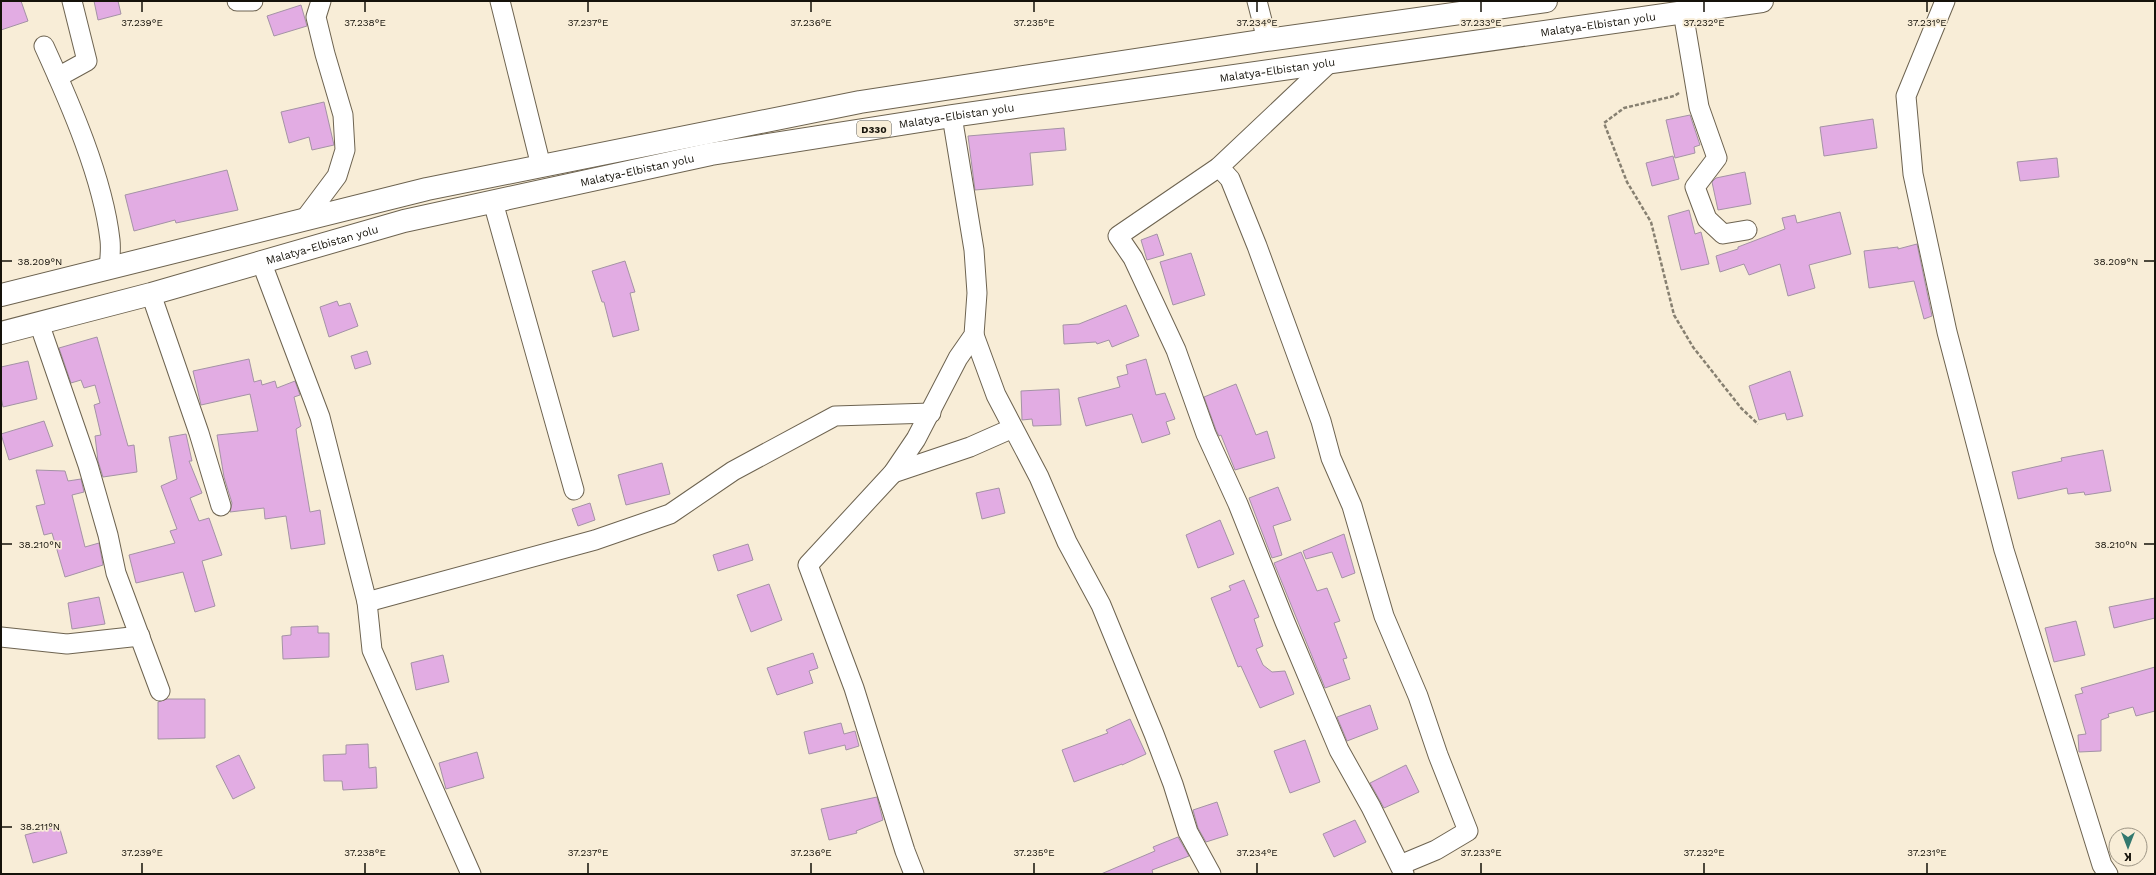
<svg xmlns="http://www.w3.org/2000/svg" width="2156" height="875" font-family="'Work Sans',sans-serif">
<rect width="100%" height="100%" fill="#f8edd7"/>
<g fill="#e2ace3" stroke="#a493a5">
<path d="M1,1H21L28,21L1,30Z"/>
<path d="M94,1H118L121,14L98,20Z"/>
<path d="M301,5L307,26L274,36L267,16Z"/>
<path d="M324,102L334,145L312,150L309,137L289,143L281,112Z"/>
<path d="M1690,115L1700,145L1694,147L1695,153L1675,158L1666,120Z"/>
<path d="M1873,119L1877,148L1824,156L1820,127Z"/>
<path d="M1064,128L1066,150L1030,153L1033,185L975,190L968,136Z"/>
<path d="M1673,156L1679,179L1652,186L1646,163Z"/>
<path d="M2057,158L2059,177L2020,181L2017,162Z"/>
<path d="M227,170L238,210L176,223L175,220L134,231L125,195Z"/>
<path d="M1745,172L1751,204L1718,210L1712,182L1716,178Z"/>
<path d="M1689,210L1695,234L1701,232L1709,264L1681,270L1668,216Z"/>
<path d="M1840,212L1851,254L1809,265L1815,288L1788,296L1780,264L1749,275L1744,264L1720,272L1716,256L1738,249V247L1785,229L1782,218L1795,215L1797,223Z"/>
<path d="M1157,234L1164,255L1147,260L1141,240Z"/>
<path d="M1917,244L1932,316L1924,319L1914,281L1869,288L1864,251L1898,247V249Z"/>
<path d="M1191,253L1205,295L1173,305L1160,262Z"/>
<path d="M625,261L635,292L630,293L639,330L613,337L604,302H602L592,271Z"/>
<path d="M337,301L339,306L350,303L358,326L329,337L320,307Z"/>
<path d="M1126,305L1139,336L1112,347L1109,340L1097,344L1096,342L1064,344L1063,325L1079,324Z"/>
<path d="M97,337L128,446L134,445L137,472L103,477L98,461L95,436L101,435L94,405L100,403L95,385L84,388L81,380L71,383L59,348Z"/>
<path d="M367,351L371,364L355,369L351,356Z"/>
<path d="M249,359L254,382L261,380L262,385L275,381L277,388L295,381L300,395L294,397L301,426L296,429L297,436L310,512L320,510L325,544L291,549L286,516L265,519L264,508L230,512L232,503L224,477L217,435L258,431L250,394L201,405L193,371Z"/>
<path d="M1146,359L1156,395L1165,393L1175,419L1166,422L1170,434L1142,443L1132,414L1086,426L1078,398L1120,387L1117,377L1128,374L1126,365Z"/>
<path d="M28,361L37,399L3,407L1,397V367Z"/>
<path d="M1790,371L1803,416L1787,420L1785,413L1759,420L1749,386Z"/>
<path d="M1236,384L1256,435L1267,431L1275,458L1235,470L1221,435L1219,436L1216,430L1204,397Z"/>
<path d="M1059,389L1061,425L1033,426L1032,419L1022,420L1021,391Z"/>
<path d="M44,421L53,446L9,460L1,434Z"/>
<path d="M186,434L192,461H189L202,493L190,498L199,521L209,518L222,555L202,561L215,606L195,612L183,572L136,583L129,555L175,543L170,531L177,529L161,486L177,479L169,437Z"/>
<path d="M2103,450L2111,491L2085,495L2084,492L2068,494L2067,488L2018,499L2012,472L2062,461L2061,458Z"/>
<path d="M662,463L670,494L626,505L618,475Z"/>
<path d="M36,470L65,471L68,481L81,479L84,492L72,495L85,547L99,543L103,565L65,577L52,533L44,535L36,506L45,504Z"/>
<path d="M1278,487L1291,520L1273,526L1282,555L1272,558L1249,498Z"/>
<path d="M999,488L1005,513L982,519L976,493Z"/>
<path d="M590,503L595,520L578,526L572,509Z"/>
<path d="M1220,520L1234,554L1198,568L1186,535Z"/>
<path d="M1344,534L1355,573L1342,578L1332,552L1306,559L1303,551Z"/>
<path d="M748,544L753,560L718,571L713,555Z"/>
<path d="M1301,552L1317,591L1327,588L1340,621L1334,623L1347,658L1343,659L1350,679L1325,688L1274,563Z"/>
<path d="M1244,580L1259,617L1254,619L1263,646L1256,649L1263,665L1272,672L1285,671L1294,694L1260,708L1241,666L1238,667L1211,598L1231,590L1229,586Z"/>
<path d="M769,584L782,620L751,632L737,595Z"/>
<path d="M99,597L105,624L72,629L68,603Z"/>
<path d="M2155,598V618L2114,628L2109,607Z"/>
<path d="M2076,621L2085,655L2054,662L2045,628Z"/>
<path d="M318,626V633H329V657L283,659L282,636L291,635V627Z"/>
<path d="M813,653L818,668L809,671L813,683L777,695L767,668Z"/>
<path d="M443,655L449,682L416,690L411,663Z"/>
<path d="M2155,667V711L2136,716L2133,707L2108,714L2109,717L2101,720V751L2079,752L2078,735L2086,734L2075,695L2083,693L2081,688Z"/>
<path d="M167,699H205V738L158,739V702Z"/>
<path d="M1370,705L1378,729L1347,741L1337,717Z"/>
<path d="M1130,719L1146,754L1122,765V764L1074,782L1062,750L1108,733L1106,730Z"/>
<path d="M841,723L844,734L855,731L859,746L846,750L845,745L809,754L804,732Z"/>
<path d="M1305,740L1320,782L1290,793L1274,751Z"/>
<path d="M368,744L369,768L376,767L377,788L343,790L342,781H324L323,755L346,754V745Z"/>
<path d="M477,752L484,778L446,789L439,763Z"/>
<path d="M239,755L255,788L233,799L216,766Z"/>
<path d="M1406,765L1419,792L1384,808L1370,783Z"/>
<path d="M877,797L883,820L856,831L857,833L829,840L821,809Z"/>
<path d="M1217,802L1228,835L1206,842L1198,828L1193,810Z"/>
<path d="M1355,820L1366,842L1334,857L1323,834Z"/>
<path d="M59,826L67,853L33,863L25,835Z"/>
<path d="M1178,837L1189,856L1152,870L1153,874H1101L1155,851L1153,847Z"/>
</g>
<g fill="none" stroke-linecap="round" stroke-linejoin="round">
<g stroke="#6d6350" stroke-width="21">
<g id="minor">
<path d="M237,1H253"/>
<path d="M500,1L541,166"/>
<path d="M1257,1L1267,40"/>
<path d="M1945,1L1906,96L1913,174L1947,332L2004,550L2102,865L2108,874"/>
<path d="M1683,12L1699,107L1717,158L1695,187L1707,219L1723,234L1747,230"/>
<path d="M44,46C70,103 103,178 110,240C111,249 110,259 109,268"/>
<path d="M1330,62L1219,167L1118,236L1133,258L1176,350L1206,434L1238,504L1285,622L1339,750L1371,807L1404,874"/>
<path d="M58,77L87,61L72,1"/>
<path d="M1219,167L1230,179L1257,246L1321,421L1331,458L1352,506L1384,616L1418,696L1438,755L1468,831L1436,850L1400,865"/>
<path d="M493,202L574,490"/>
<path d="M304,220L337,176L345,150L343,115L325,54L316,17L321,1"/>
<path d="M261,261L320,417L367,602L372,650L471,874"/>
<path d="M151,294L199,433L221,506"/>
<path d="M39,323L88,465L108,535L116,573L160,691"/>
<path d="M974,335L996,395L1039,477L1067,542L1101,605L1154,734L1173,784L1188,832L1211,874"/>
<path d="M893,473L970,447L1013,428"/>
<path d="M367,602L595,540L670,514L733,471L835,416L931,413"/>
<path d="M1,637L67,644L140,636"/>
<path d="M914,874L905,851L854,688L808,565L893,473L916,439L958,358L974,335L977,293L974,250L952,116"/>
</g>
</g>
<g stroke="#6d6350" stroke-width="24">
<g id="primary">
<path d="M1,295L427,189L860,102L1267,40L1546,1"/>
<path id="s1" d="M1,333L151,294L404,221L711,154L952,116L1762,1"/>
</g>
</g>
<path stroke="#878071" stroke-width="2.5" stroke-dasharray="4 2" stroke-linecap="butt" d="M1679,93L1674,96L1624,108L1604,123L1627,182L1651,222L1674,315L1693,347L1741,408L1758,424"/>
<use href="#minor" stroke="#fff" stroke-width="19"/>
<use href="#primary" stroke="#fff" stroke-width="22"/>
</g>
<path fill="none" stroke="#15120a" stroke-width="1.5" d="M142,2V12M365,2V12M588,2V12M811,2V12M1034,2V12M1257,2V12M1481,2V12M1704,2V12M1927,2V12M2,261H12M2144,261H2154M2,544H12M2144,544H2154M2,827H12M142,863V873M365,863V873M588,863V873M811,863V873M1034,863V873M1257,863V873M1481,863V873M1704,863V873M1927,863V873"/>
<g text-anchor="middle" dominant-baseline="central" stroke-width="3.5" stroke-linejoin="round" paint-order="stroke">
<rect fill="#f8edd7" stroke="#595448" stroke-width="1" x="857" y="121" width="34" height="16" rx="3"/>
<g font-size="10" font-weight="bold" fill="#15120a">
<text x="874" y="129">D330</text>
</g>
<g font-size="11" fill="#15120a" stroke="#f8edd7">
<text stroke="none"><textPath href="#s1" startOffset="1629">Malatya-Elbistan yolu</textPath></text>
<text stroke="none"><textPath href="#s1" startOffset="1305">Malatya-Elbistan yolu</textPath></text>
<text stroke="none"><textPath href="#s1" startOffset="981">Malatya-Elbistan yolu</textPath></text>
<text stroke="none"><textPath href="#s1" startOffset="657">Malatya-Elbistan yolu</textPath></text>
<text stroke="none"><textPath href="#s1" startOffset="333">Malatya-Elbistan yolu</textPath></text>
</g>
</g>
<g font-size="10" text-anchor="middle" fill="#15120a" stroke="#f8edd7" stroke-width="3.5" stroke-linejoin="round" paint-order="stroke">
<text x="142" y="26">37.239°E</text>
<text x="365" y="26">37.238°E</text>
<text x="588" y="26">37.237°E</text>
<text x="811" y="26">37.236°E</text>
<text x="1034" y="26">37.235°E</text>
<text x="1257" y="26">37.234°E</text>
<text x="1481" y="26">37.233°E</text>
<text x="1704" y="26">37.232°E</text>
<text x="1927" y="26">37.231°E</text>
<text x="2116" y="265">38.209°N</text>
<text x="40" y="265">38.209°N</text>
<text x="2116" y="548">38.210°N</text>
<text x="40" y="548">38.210°N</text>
<text x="40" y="830">38.211°N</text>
<text x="142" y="856">37.239°E</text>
<text x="365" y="856">37.238°E</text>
<text x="588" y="856">37.237°E</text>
<text x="811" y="856">37.236°E</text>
<text x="1034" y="856">37.235°E</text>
<text x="1257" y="856">37.234°E</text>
<text x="1481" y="856">37.233°E</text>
<text x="1704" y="856">37.232°E</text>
<text x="1927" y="856">37.231°E</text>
</g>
<rect width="2156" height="875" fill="none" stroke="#15120a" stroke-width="4"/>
<g transform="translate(2128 847) rotate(180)"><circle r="19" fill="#f8edd7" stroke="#9d9585"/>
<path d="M0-3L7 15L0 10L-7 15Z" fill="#33796f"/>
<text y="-6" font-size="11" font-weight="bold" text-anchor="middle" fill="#15120a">K</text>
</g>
</svg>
